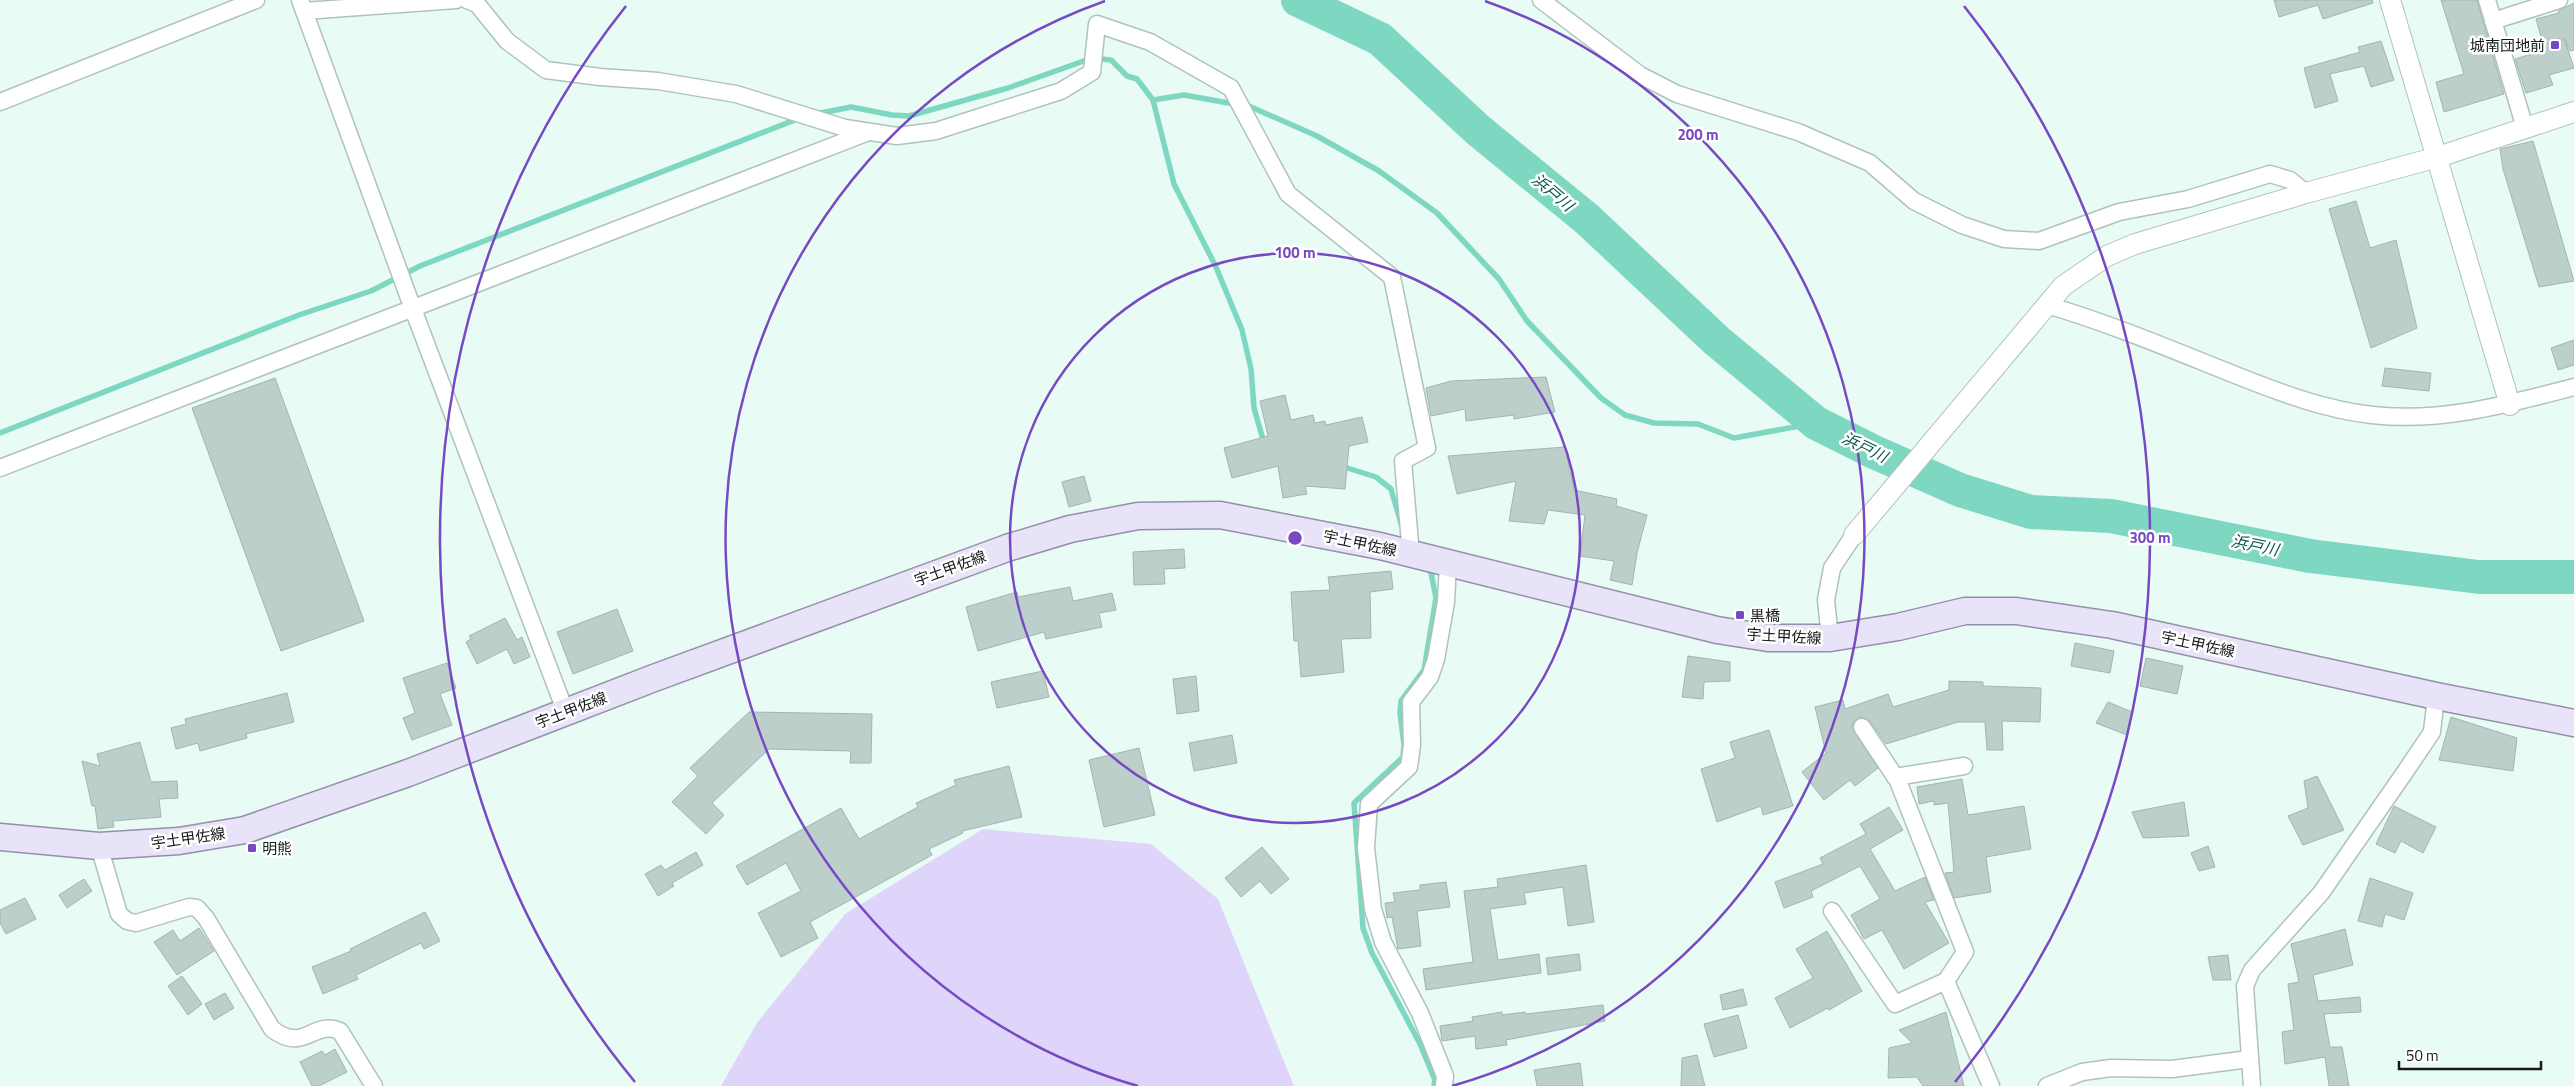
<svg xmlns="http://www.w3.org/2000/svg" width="2574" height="1086" font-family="'Titillium Web','Noto Sans JP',sans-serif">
<rect width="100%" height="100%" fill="#e8fbf5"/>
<path fill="#dfd5fb" d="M983,829L1151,844L1218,899L1294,1086H721L757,1023L845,914Z"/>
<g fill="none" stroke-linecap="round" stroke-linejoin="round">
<g stroke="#7ed7c1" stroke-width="5.5">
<path d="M1153,100L1184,95L1251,107L1317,136L1379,171L1437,213L1499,279L1527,321L1601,398L1625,415L1654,423L1698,424L1734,438L1816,423"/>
<path d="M816,114L851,107L892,115L909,116L1008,88L1092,58L1111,60L1127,76L1137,79L1153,100L1174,184L1216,267L1242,330L1251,369L1254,408L1264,443"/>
<path d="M0,433L299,315L371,291L420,266L800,118"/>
<path d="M1341,466L1376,477L1391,489L1402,527"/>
<path d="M1427,566L1431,573L1436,598L1424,670L1401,701L1400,713L1404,745L1403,757L1354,803L1363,928L1372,953L1420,1044L1435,1080L1434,1086"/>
</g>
<path stroke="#7ed7c1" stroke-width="34" d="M1298,0L1380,39L1478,130L1587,219L1717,341L1816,423L1874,452L1960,490L2031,512L2111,516L2310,556L2479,577H2574"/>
</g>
<g fill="#bdcfca" stroke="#a3b5b0">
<path d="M2274,0H2372L2373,3L2323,19L2318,5L2279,17Z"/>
<path d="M2441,0H2477L2504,94L2444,112L2436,82L2464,74Z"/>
<path d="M2574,3V50L2570,51L2564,38L2574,68L2549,75L2553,85L2526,93L2515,59L2545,50L2536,19L2559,13L2558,11Z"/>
<path d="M2381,41L2394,80L2371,87L2364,66L2330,74L2338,101L2315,108L2304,68L2360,52L2358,47Z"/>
<path d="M2533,141L2574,281L2539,287L2503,169L2500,149Z"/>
<path d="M2356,201L2370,248L2396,240L2417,328L2371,348L2329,209Z"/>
<path d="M2574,340V365L2558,370L2551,348Z"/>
<path d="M2385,368L2431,373L2429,391L2382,386Z"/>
<path d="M1546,377L1555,412L1514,419V415L1466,421L1465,409L1431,416L1426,388L1451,381Z"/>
<path d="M275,378L364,621L281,651L192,408Z"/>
<path d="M1285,395L1291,420L1313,415L1315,423L1325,421L1326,425L1362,417L1368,442L1349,446L1345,489L1305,486L1307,494L1283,498L1278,466L1232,478L1224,448L1268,436L1260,401Z"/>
<path d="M1565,447L1574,490L1617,499L1616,506L1647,515L1637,553L1632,585L1610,580L1614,561L1580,556L1585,515L1548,510L1544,524L1509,521L1516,481L1457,494L1448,456Z"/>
<path d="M1084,476L1091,501L1069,507L1062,482Z"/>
<path d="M1184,549L1185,568L1164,569L1165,584L1134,585L1133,552Z"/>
<path d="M1391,571L1393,589L1370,592L1371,638L1341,639L1344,672L1301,677L1298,641H1294L1291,592L1330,590L1328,577Z"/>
<path d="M1070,587L1073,601L1112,593L1116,610L1099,613L1102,627L1046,639L1044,632L978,651L966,607L1017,592L1018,597Z"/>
<path d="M617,609L633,651L573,674L557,632Z"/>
<path d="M505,618L517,640L522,637L530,657L514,664L507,649L477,664L466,642L471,639L469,636Z"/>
<path d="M2075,643L2114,651L2110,673L2071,666Z"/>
<path d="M1688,656L1730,662V681L1704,682L1703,699L1682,697Z"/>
<path d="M2146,658L2183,666L2177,694L2140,686Z"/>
<path d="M447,663L456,688L440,694L452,725L412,740L403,718L415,713L403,678Z"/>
<path d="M1043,671L1049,697L997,708L991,682Z"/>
<path d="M1196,676L1199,711L1177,714L1173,679Z"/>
<path d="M1949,681L1983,682V686L2041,688L2040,722L2002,721L2003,750H1987L1985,722H1958L1886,744L1870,721L1861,717L1853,722L1852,728L1878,768L1855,786L1850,780L1824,800L1802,772L1826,753L1815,707L1843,700L1845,709L1888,694L1893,707L1949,690Z"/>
<path d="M287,693L294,722L246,734L247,738L200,751L198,743L176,749L171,728L186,724L185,719Z"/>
<path d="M2108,702L2132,712L2127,735L2096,723Z"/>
<path d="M749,712L872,714L871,763H850L851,751L769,749L712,803L724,815L706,834L672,802L698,776L690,768Z"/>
<path d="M2451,717L2517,738L2513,771L2439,760Z"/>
<path d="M1769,730L1793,806L1763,815L1761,806L1717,822L1701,769L1735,758L1730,742Z"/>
<path d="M1232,735L1237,763L1194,771L1189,743Z"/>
<path d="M140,742L151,782L177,781L178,798L159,799L161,817L113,821L114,827L98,829L95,806H92L82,761L100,766L97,754Z"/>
<path d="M1139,748L1155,815L1104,827L1089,760Z"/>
<path d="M1009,766L1022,817L962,831L963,833L929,849L932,855L810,922L818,938L781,957L758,913L801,891L786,863L747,885L736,866L841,808L859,839L918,807L916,803L956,785L954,780Z"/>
<path d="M2317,776L2344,830L2303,845L2288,816L2308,808L2304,781Z"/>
<path d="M1962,779L1968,815L2024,806L2031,849L1986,857L1991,892L1954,898L1945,873L1954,872L1948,803L1934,805V801L1919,804L1917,787Z"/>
<path d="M2184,802L2189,836L2143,838L2132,812Z"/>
<path d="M2394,806L2436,827L2423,853L2401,841L2395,853L2376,844Z"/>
<path d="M1889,807L1903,830L1870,849L1895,891L1925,877L1934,900L1925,902L1949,943L1904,969L1882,930L1864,939L1851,915L1880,899L1860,866L1811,891L1813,897L1784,908L1775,882L1823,864L1820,858L1866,834L1860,824Z"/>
<path d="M2208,846L2215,867L2199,871L2191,853Z"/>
<path d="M1262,847L1289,879L1271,894L1260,881L1241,897L1225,878Z"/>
<path d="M696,852L703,865L672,883L674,886L658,896L645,874L661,865L665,870Z"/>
<path d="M1586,865L1594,922L1568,926L1563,887L1524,893L1526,904L1490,909L1498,960L1539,954L1541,973L1426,990L1423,969L1473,962L1464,891L1498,887L1497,879Z"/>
<path d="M2370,878L2413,893L2404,920L2385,914L2382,927L2358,921Z"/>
<path d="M84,879L92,891L67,908L59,895Z"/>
<path d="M1446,882L1450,907L1417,911L1421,946L1398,949L1392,917L1387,918L1385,903L1395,902L1393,893L1420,890V885Z"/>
<path d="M25,898L36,919L6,934L0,923V910Z"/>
<path d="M425,912L440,941L424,949L421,943L356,975L358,979L323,994L312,967L351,951L350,949Z"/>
<path d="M199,928L214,951L177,975L154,942L173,930L180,941Z"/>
<path d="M2345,929L2353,965L2313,975L2318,1001L2360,997L2361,1012L2324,1014L2330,1047H2342L2349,1086H2329L2325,1057L2285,1064L2282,1032L2294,1030L2288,984L2299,982L2291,944Z"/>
<path d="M1827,931L1862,991L1829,1010L1828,1008L1790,1028L1775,998L1813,978L1796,949Z"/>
<path d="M1579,954L1581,970L1548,975L1546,958Z"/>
<path d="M2228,955L2231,980H2213L2208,957Z"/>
<path d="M182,976L202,1004L188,1015L168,986Z"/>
<path d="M1743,989L1747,1005L1723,1010L1720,995Z"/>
<path d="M225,993L234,1008L214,1020L205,1004Z"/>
<path d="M1603,1005L1605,1021L1506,1040L1507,1045L1476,1049L1475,1036L1442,1041L1440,1026L1473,1021L1472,1017L1502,1012V1015L1525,1012L1526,1014Z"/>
<path d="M1946,1012L1964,1086H1923L1917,1077L1888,1078L1889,1048L1912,1043L1899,1030Z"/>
<path d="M1738,1015L1747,1048L1714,1057L1704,1024Z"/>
<path d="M335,1049L347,1072L319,1086H312L300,1062L322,1051L325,1055Z"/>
<path d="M1697,1055L1705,1086H1681L1682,1058Z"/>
<path d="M1580,1063L1583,1086H1537L1534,1070Z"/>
</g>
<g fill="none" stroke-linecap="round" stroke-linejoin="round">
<g stroke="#b0c2bd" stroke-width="19">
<g id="minor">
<path d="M300,0L413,309L566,713"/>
<path d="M467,0L477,4L507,41L546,70L600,77L658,81L736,94L845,128L897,136L936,131L1061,91L1092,72L1097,24L1150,42L1231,88L1288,194L1392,277L1427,448L1403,461L1411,555"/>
<path d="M1541,0L1640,75L1677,94L1798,132L1870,163L1914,201L1962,225L2004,239L2039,241L2119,212L2188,199L2270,174L2290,180L2306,193"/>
<path d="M2487,0L2525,128"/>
<path d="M304,11L456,0"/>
<path d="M2493,21L2559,0"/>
<path d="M0,102L256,0"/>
<path d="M2047,305C2112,324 2175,351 2238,376C2281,393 2326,410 2372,415C2441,423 2509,404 2574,387"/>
<path d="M0,468L866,133"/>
<path d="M1830,638L1826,600L1832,568L1854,535"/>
<path d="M1862,727L1898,781L1965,952L1946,981L1991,1086"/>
<path d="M1895,777L1964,766"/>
<path d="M99,846L119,914L127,921L136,923L189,907L197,908L206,918L272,1029C305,1054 313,1019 340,1031L374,1086"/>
<path d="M1832,911L1895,1004L1946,981"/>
<path d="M1444,1086L1445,1076L1420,1013L1383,942L1373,909L1366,848L1369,804L1409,767L1412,745L1411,702L1430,677L1436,659L1446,602L1448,564"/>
<path d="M2047,1086L2082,1072L2111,1068L2172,1069L2249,1059"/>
<path d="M2252,1086L2245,986L2252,970L2321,893L2405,772L2432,732L2436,696"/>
</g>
</g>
<g stroke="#b0c2bd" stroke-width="22">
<g id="tertiary">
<path d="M2390,0L2510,405"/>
<path d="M1854,535L2063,286L2107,256L2135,244L2306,193L2438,157L2574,112"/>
</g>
</g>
<g stroke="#9390a7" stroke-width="29">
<path id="primary" d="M0,837L99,846L179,841L245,830L408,773L654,678L1007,548L1070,529L1138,516L1220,515L1380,546L1717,630L1768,638H1830L1898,627L1965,611H2016L2112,625L2436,696L2574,723"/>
</g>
<use href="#minor" stroke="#fff" stroke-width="16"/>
<use href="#tertiary" stroke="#fff" stroke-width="20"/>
<use href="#primary" stroke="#e8e3f8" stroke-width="26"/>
</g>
<g fill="none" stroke="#774ac3" stroke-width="2.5">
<circle cx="1295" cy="538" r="285"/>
<path d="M1138 1086A570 570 0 0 1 1105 1M1485 1A570 570 0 0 1 1452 1086"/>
<path d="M635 1082A855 855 0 0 1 626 6M1964 6A855 855 0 0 1 1955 1082"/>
</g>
<g fill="#774ac3" stroke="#fff" stroke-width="2">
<rect x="2550" y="40" width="10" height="10" rx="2.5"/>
<rect x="1735" y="610" width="10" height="10" rx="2.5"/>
<rect x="247" y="843" width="10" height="10" rx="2.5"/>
</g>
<g text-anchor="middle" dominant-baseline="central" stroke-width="5" stroke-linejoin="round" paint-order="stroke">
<g font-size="15" fill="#141a19" stroke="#fff" text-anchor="start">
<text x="2545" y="45" text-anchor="end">城南団地前</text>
<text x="1750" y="615">黒橋</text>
<text x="262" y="848">明熊</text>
</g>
<g font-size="15" fill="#141a19" stroke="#fff">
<text transform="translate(1360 543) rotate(12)">宇土甲佐線</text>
<text transform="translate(950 568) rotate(-20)">宇土甲佐線</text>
<text transform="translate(1784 636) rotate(3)">宇土甲佐線</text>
<text transform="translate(2198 644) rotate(12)">宇土甲佐線</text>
<text transform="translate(571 710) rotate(-21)">宇土甲佐線</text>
<text transform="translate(188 838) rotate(-8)">宇土甲佐線</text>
</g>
<g font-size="16" font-style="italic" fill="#075749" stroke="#fff">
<text transform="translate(1553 192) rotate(40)">浜戸川</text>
<text transform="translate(1865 447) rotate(26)">浜戸川</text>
<text transform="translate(2255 545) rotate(12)">浜戸川</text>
</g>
</g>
<circle cx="1295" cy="538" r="8" fill="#774ac3" stroke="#fff" stroke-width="2.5"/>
<g font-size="15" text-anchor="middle" font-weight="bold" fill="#774ac3" stroke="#fff" stroke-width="5" stroke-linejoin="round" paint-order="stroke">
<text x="1698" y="140">200 m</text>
<text x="1295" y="258">100 m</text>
<text x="2150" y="543">300 m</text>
</g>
<path d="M2399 1061v8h142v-8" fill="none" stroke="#141a19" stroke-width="2.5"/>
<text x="2406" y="1061" font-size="15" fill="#141a19" stroke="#ffffff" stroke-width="4" paint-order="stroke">50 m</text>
</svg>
